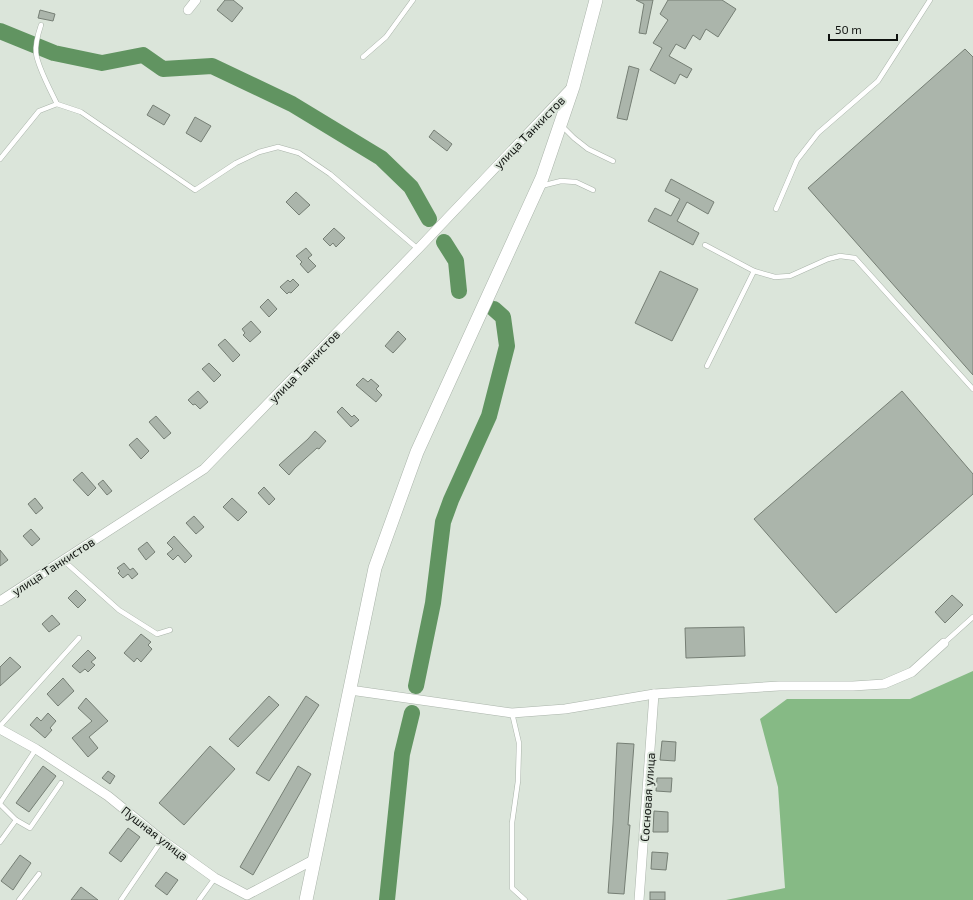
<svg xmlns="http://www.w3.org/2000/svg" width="973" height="900" font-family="'Exo 2',sans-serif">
<rect width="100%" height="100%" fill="#dbe5da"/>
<path fill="#86ba85" d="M973,671V900H726L785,888L778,787L760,719L787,699H910Z"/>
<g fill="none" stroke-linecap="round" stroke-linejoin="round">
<g stroke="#619461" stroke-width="16">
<path d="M0,31L54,53L102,63L143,55L163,69L212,66L292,104L381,158L411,187L429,219"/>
<path d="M444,242L456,261L459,291"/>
<path d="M416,686L433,603L443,522L451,500L489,416L507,346L503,317L494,309"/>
<path d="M387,900L402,754L412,713"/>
</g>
</g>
<g fill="#abb5ab" stroke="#767f75">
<path d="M225,0H233L243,8L232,22L217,10Z"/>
<path d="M636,0H653L646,34L639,33L644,4Z"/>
<path d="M668,0H722L736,9L718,37L706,29L700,40L693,35L685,49L676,44L669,56L692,69L687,78L680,74L675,84L650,70L662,48L653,43L668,20L660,14Z"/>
<path d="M40,10L55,14L53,21L38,18Z"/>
<path d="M965,49L973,57V375L808,188Z"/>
<path d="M629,66L639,69L627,120L617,118Z"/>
<path d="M153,105L170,115L164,125L147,115Z"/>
<path d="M195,117L211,126L201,142L186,133Z"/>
<path d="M434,130L452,144L447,151L429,137Z"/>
<path d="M671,179L714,202L708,214L687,202L677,221L699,233L693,245L648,221L655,208L671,216L680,199L665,191Z"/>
<path d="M296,192L310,205L299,215L286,202Z"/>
<path d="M334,228L345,238L336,247L333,243L330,246L323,239Z"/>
<path d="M306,248L312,255L308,258L316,266L308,273L300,264L302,262L296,256Z"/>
<path d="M660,271L698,289L672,341L635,323Z"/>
<path d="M293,279L299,285L291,293L289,292L287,294L280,287L288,280L290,282Z"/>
<path d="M268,299L277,309L269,317L260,307Z"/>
<path d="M251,321L261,332L250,342L243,335L245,333L242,329Z"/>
<path d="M398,331L406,339L393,353L385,346Z"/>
<path d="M225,339L240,355L233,362L218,345Z"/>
<path d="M209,363L221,375L214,382L202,369Z"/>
<path d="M363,378L368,382L371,379L379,386L376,389L382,395L376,402L356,385Z"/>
<path d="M198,391L208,402L200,409L195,404L193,405L188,400Z"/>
<path d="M902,391L973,474V494L836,613L754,519Z"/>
<path d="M342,407L352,417L354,415L359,420L351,427L337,412Z"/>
<path d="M156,416L171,433L164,439L149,422Z"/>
<path d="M315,431L326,441L319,449L317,448L295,468L289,475L279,465L308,439Z"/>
<path d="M137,438L149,451L141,459L129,445Z"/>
<path d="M82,472L96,488L88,496L73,480Z"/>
<path d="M103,480L112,491L107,495L98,484Z"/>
<path d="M264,487L275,499L269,505L258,493Z"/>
<path d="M35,498L43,508L36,514L28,504Z"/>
<path d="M232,498L247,512L238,521L223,507Z"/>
<path d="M194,516L204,527L196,534L186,523Z"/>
<path d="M31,529L40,539L32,546L23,536Z"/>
<path d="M174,536L192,556L185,563L178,555L173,560L167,554L173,549L167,543Z"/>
<path d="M147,542L155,552L146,560L138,549Z"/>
<path d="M0,550L8,560L0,566Z"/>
<path d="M124,563L130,570L133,568L138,574L132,579L128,574L123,578L118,573L120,571L117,568Z"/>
<path d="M76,590L86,600L78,608L68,598Z"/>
<path d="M952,595L963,605L945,623L935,612Z"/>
<path d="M52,615L60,624L49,632L42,624Z"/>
<path d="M744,627L745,656L686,658L685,628Z"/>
<path d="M141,634L151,642L148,645L152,649L141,662L137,658L134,662L124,653Z"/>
<path d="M88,650L96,658L91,662L95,665L88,672L85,669L80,673L72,666Z"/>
<path d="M10,657L21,667L0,686V667Z"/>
<path d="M63,678L74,691L58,706L47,694Z"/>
<path d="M269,696L279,705L238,747L229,739Z"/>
<path d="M306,696L319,705L269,781L256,773Z"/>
<path d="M86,698L108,721L89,737L98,748L88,757L72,738L92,721L78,708Z"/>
<path d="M48,713L56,721L50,728L52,730L45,738L30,725L37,717L41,721Z"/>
<path d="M662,741L676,742L675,761L660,760Z"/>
<path d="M617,743L634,744L628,825H630L624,894L608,893L613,824Z"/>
<path d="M210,746L235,769L184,825L159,803Z"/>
<path d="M43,766L56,776L29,812L16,803Z"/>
<path d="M298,766L311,774L253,875L240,867Z"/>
<path d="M108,771L115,776L110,784L102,778Z"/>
<path d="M657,778H672L671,792L656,791Z"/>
<path d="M654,811L668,812V832H653Z"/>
<path d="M128,828L140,837L121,862L109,853Z"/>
<path d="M652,852L668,853L666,870L651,869Z"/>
<path d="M20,855L31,863L13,890L1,881Z"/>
<path d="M166,872L178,880L167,895L155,886Z"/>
<path d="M81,887L98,900H71Z"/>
<rect x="650" y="892" width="15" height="8"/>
</g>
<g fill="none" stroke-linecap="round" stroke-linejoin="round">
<g stroke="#aab4aa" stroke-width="5.5">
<g id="lane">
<path d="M41,25C38,34 35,44 36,53C38,68 51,91 57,104"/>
<path d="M363,57L386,37L413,0"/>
<path d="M561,125L574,138L588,149L613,161"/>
<path d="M0,159L39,111L57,104L81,112L195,190L236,163L259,152L278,147L299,153L330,174L418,249"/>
<path d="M541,186L561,181L576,182L593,190"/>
<path d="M776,209L797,160L818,133L878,81L930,0"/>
<path d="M705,245L754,271L775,277L790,276L828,259L840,256L855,258L973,389"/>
<path d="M707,366L754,271"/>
<path d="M63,560L119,610L157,634L170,630"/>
<path d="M944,643L973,617"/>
<path d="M512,713L519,743L518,781L512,823V888L525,900"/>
<path d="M0,726L79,638"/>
<path d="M0,803L36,749"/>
<path d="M0,804L16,820"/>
<path d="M0,842L16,820L30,828L61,783"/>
<path d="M19,900L39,874"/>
<path d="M121,900L162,840"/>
<path d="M199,900L215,878"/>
</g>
</g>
<g stroke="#aab4aa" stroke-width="10">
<g id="street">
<path d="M188,10L196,0"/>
<path d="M0,601L204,469L418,249L570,89"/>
<path d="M350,690L512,713L565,709L654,694L779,686H853L884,684L912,672L944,643"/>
<path d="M0,729L36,749L108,796L162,840L215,878L247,895L315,859"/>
<path d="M639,900L654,694"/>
</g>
</g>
<g stroke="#aab4aa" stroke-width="14">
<path id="secondary" d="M306,900L375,568L417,452L542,178L573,87L596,0"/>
</g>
<use href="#lane" stroke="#fff" stroke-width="4.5"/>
<use href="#street" stroke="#fff" stroke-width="9"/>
<use href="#secondary" stroke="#fff" stroke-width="13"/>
</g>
<g text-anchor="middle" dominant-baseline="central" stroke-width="4" stroke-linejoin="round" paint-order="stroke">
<g font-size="12" fill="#0e110e" stroke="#dbe5da">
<text transform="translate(529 132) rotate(-46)">улица Танкистов</text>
<text transform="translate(304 366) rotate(-46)">улица Танкистов</text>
<text transform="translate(53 566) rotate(-33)">улица Танкистов</text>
<text transform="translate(647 797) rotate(-86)">Сосновая улица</text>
<text transform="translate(155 833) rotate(38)">Пушная улица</text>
</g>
</g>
<path d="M829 34v6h68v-6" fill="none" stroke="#0e110e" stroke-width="2"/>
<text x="835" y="34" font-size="12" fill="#0e110e" stroke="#dbe5da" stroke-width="3" paint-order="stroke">50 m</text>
</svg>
